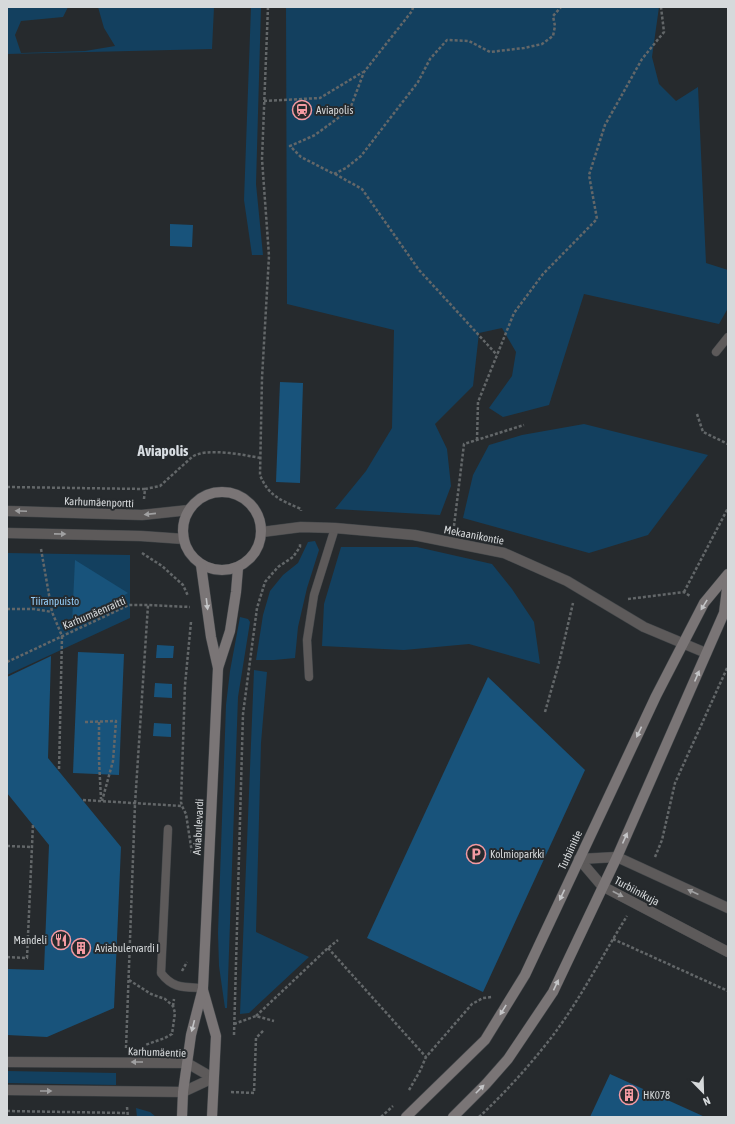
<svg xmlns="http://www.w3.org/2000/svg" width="735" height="1124" font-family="'Asap Condensed',sans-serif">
<rect width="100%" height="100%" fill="#262a2d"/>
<g fill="#13405f">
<path d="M7,7H68L63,17L21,21L15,35L21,53L85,51L115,46L104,28L98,7H214L212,49L7,54Z"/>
<path d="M251,7H261L256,184L263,255H252L244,200Z"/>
<path d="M286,7H659L652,57L659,84L676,101L698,87L706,263L728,270V308L719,324L584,294L549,405L503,417L489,408L512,376L516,352L502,328L479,333L473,386L435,424L447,449L451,486L440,515L335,509L366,471L392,428L394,330L287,304Z"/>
<path d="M584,424L708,455L648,535L589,553L463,518L473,475L489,445L522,435Z"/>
<path d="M315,541L319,550L307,588L298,627L295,658L274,660H256L263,615L270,591L283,575L298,563L308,542Z"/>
<path d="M341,547H417L492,564L512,589L534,622L540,664L469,644L404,650L322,646L324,604Z"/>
<path d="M7,553L130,555V618L7,675Z"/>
<path d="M240,617L248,619L250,622L238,697L227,1008H225L219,966L218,933L226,705L230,671Z"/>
<path d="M254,670L267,672L261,743L256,932L309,957L249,1013L240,1014Z"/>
<path d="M7,1071L116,1073V1085L7,1083Z"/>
<path d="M136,1108L150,1112L156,1117H137Z"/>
</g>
<g fill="#18537b">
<path d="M170,224L193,225L192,247L170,246Z"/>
<path d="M280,382L303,383L300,483L276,482Z"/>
<path d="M75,560L128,593L72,624Z"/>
<path d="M157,645L174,646L173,658H156Z"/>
<path d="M78,652L124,654L119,775L73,773Z"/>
<path d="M51,656L48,758L121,847L114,1008L47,1037L7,1035V969L44,970L49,845L7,793V677Z"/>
<path d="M488,677L585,770L483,992L367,938Z"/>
<path d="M155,683L172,684V698L154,697Z"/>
<path d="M154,723L171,724V737L153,736Z"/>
<path d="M610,1074L705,1117H590Z"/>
</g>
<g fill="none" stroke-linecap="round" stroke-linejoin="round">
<g stroke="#424649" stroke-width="9">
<g id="lane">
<path d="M716,352L728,337"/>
<path d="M309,677L307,640L314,595L335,528"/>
<path d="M168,829L161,973C173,989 184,987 203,988"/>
</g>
</g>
<g stroke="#424649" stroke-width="11">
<g id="street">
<path d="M7,511L142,515L189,510"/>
<path d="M262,532L301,527L335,528L414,535L504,553L567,581L644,627L706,653"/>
<path d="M7,533L141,536L184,539"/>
<path d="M579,859L602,886L728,952"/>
<path d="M579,859L617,857L728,908"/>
<path d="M7,1062L187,1063L213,1078"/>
<path d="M7,1090L183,1092L213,1078"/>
</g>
</g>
<g stroke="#424649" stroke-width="11">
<g id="secondary">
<circle cx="222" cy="531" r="39"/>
<path d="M218,668L230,631L236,592L238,568"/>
<path d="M203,990L216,1036L212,1117"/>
<path d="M182,1117L183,1092L191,1035L203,988L218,668L211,637L201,565"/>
<path d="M406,1117L485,1040L525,975L656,696L704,603L728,574"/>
<path d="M453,1117L486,1084L508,1059L553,992L617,857L724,613L728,580"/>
</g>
</g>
<g stroke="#636769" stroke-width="2.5" stroke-dasharray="3 2" stroke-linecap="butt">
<path d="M268,7L262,159L269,256L262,378L260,475C269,497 281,500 301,509V511"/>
<path d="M413,7L412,11L364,72L350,109L315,135L290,146L301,157L334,174L346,168L361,156L418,82L430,59L447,40L469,41L490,52L524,48L542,44L553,36L555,26L553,16L561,7"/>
<path d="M264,101L320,98L363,72"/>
<path d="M335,174L362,189L419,270L497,355"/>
<path d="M697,414L703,432L728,444"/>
<path d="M477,440L478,402L514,313L543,274L597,219L589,175L605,125L642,59L664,32L661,7"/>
<path d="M7,487L145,489"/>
<path d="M144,499L145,489L160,486L192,457C206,447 243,455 261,458"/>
<path d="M454,526L464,444L524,425"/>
<path d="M41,549L52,612L62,636L59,771"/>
<path d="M142,553L162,566L183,585L188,596"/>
<path d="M684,592L728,508"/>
<path d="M628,599L684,592L690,596"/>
<path d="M7,609H34L52,612"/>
<path d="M191,622L185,685L181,802L182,806L186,814L192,853"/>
<path d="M7,662L129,605H148L190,607"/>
<path d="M545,712L559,663L573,603"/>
<path d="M85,722L116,721L113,761L102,801"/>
<path d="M99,722V760L101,799"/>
<path d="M83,800L182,806"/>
<path d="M7,846L32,847"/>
<path d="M655,857L662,840L675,783L728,666"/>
<path d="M613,939L728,991"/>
<path d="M328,948L426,1057"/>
<path d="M7,957L27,958L33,824"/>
<path d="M182,971L187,962"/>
<path d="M129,980L151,994L165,999L173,1006L175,1013L172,1034L165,1038L145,1045"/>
<path d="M173,1006L174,999"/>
<path d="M256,1016L328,948L338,940"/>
<path d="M234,1024L256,1016L274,1021"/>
<path d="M234,1035L243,714L257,608L265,582L278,567L293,557L300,547V544"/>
<path d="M126,1048L135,804L148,605"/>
<path d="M409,1090L420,1071L426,1057L472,1004L483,998L492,997"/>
<path d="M231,1092L254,1093L256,1038L264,1030"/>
<path d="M127,1107L128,1117"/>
<path d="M7,1111L127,1113"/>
<path d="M381,1117L393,1106"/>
<path d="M479,1117C505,1093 529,1066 551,1038C580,1000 602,956 627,916"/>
</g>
<use href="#lane" stroke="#5d5a5a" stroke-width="8"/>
<use href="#street" stroke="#5d5a5a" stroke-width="10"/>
<use href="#secondary" stroke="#7a7576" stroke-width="10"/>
</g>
<defs><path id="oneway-solid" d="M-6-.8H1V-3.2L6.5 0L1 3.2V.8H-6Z"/></defs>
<g fill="#a0a0a1">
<use href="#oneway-solid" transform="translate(21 511) rotate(-178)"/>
<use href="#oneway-solid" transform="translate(150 514) rotate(174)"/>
<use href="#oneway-solid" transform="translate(60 534) rotate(1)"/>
<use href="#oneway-solid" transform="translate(693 892) rotate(-155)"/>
<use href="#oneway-solid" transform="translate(618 894) rotate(28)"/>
<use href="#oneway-solid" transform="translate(137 1062) rotate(-180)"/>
<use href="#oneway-solid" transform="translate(46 1091)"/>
</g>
<g fill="#c4c5c7">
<use href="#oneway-solid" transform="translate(207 604) rotate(83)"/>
<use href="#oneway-solid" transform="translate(704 605) rotate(122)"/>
<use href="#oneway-solid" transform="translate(697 676) rotate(-67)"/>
<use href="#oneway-solid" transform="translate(639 732) rotate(115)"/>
<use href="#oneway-solid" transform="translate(625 838) rotate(-66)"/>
<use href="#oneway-solid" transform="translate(562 895) rotate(115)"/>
<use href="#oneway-solid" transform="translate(556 985) rotate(-65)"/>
<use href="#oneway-solid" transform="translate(503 1010) rotate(122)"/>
<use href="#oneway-solid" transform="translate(193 1026) rotate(104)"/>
<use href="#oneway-solid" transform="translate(480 1089) rotate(-45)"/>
</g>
<defs>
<g id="station-ring" transform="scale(1)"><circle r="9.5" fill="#262a2d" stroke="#f49aa2" stroke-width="1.5"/><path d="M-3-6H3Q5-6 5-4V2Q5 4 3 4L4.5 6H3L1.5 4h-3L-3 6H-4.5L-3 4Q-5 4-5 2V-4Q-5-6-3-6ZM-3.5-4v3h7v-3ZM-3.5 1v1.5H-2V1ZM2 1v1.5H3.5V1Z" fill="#f49aa2"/></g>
<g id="parking-ring" transform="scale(1)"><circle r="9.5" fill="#262a2d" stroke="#f49aa2" stroke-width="1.5"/><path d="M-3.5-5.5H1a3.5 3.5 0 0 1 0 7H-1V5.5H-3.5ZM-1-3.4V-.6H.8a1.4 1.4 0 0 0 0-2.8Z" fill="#f49aa2"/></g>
<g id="restaurant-ring" transform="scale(1)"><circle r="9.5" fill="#262a2d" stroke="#f49aa2" stroke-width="1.5"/><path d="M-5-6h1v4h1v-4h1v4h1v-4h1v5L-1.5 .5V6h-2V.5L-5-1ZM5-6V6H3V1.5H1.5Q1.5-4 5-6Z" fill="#f49aa2"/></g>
<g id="building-ring" transform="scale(1)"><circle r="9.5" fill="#262a2d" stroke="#f49aa2" stroke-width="1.5"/><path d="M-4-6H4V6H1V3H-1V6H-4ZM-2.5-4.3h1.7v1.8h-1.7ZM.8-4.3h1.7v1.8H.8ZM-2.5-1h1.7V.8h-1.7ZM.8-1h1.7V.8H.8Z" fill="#f49aa2"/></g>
</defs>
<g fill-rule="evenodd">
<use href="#station-ring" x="302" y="110"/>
<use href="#parking-ring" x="476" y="854"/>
<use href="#restaurant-ring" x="61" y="940"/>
<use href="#building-ring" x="81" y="948"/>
<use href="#building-ring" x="629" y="1095"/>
</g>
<g text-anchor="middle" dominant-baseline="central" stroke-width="4" stroke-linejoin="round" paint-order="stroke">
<g font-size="11" fill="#d6d9db" stroke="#262a2d" text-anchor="start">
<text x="316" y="110">Aviapolis</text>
<text x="490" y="854">Kolmioparkki</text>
<text x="47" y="940" text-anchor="end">Mandeli</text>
<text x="95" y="948">Aviabulervardi I</text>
<text x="643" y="1095">HK078</text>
</g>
<g font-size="11" fill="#d6d9db" stroke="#262a2d">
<text transform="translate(99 502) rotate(2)">Karhumäenportti</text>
<text transform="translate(474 535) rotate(11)">Mekaanikontie</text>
<text transform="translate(94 613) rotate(-23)">Karhumäenraitti</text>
<text transform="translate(198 827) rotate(-87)">Aviabulevardi</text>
<text transform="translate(570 850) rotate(-65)">Turbiinitie</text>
<text transform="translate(637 891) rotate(28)">Turbiinikuja</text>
<text transform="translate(157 1052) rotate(2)">Karhumäentie</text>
</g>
<g font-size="11" fill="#94ccf7" stroke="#262a2d">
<text x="55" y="601">Tiiranpuisto</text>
</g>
<g font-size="15" font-weight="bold" fill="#d8dde2" stroke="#262a2d">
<text x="163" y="450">Aviapolis</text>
</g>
</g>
<rect width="735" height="1124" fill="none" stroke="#d6d9db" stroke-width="16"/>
<g transform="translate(703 1092) rotate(157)" stroke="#262a2d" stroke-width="3" paint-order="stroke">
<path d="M0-3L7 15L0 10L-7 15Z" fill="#d6d9db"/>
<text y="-6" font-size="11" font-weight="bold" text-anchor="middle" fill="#d6d9db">N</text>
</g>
</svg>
